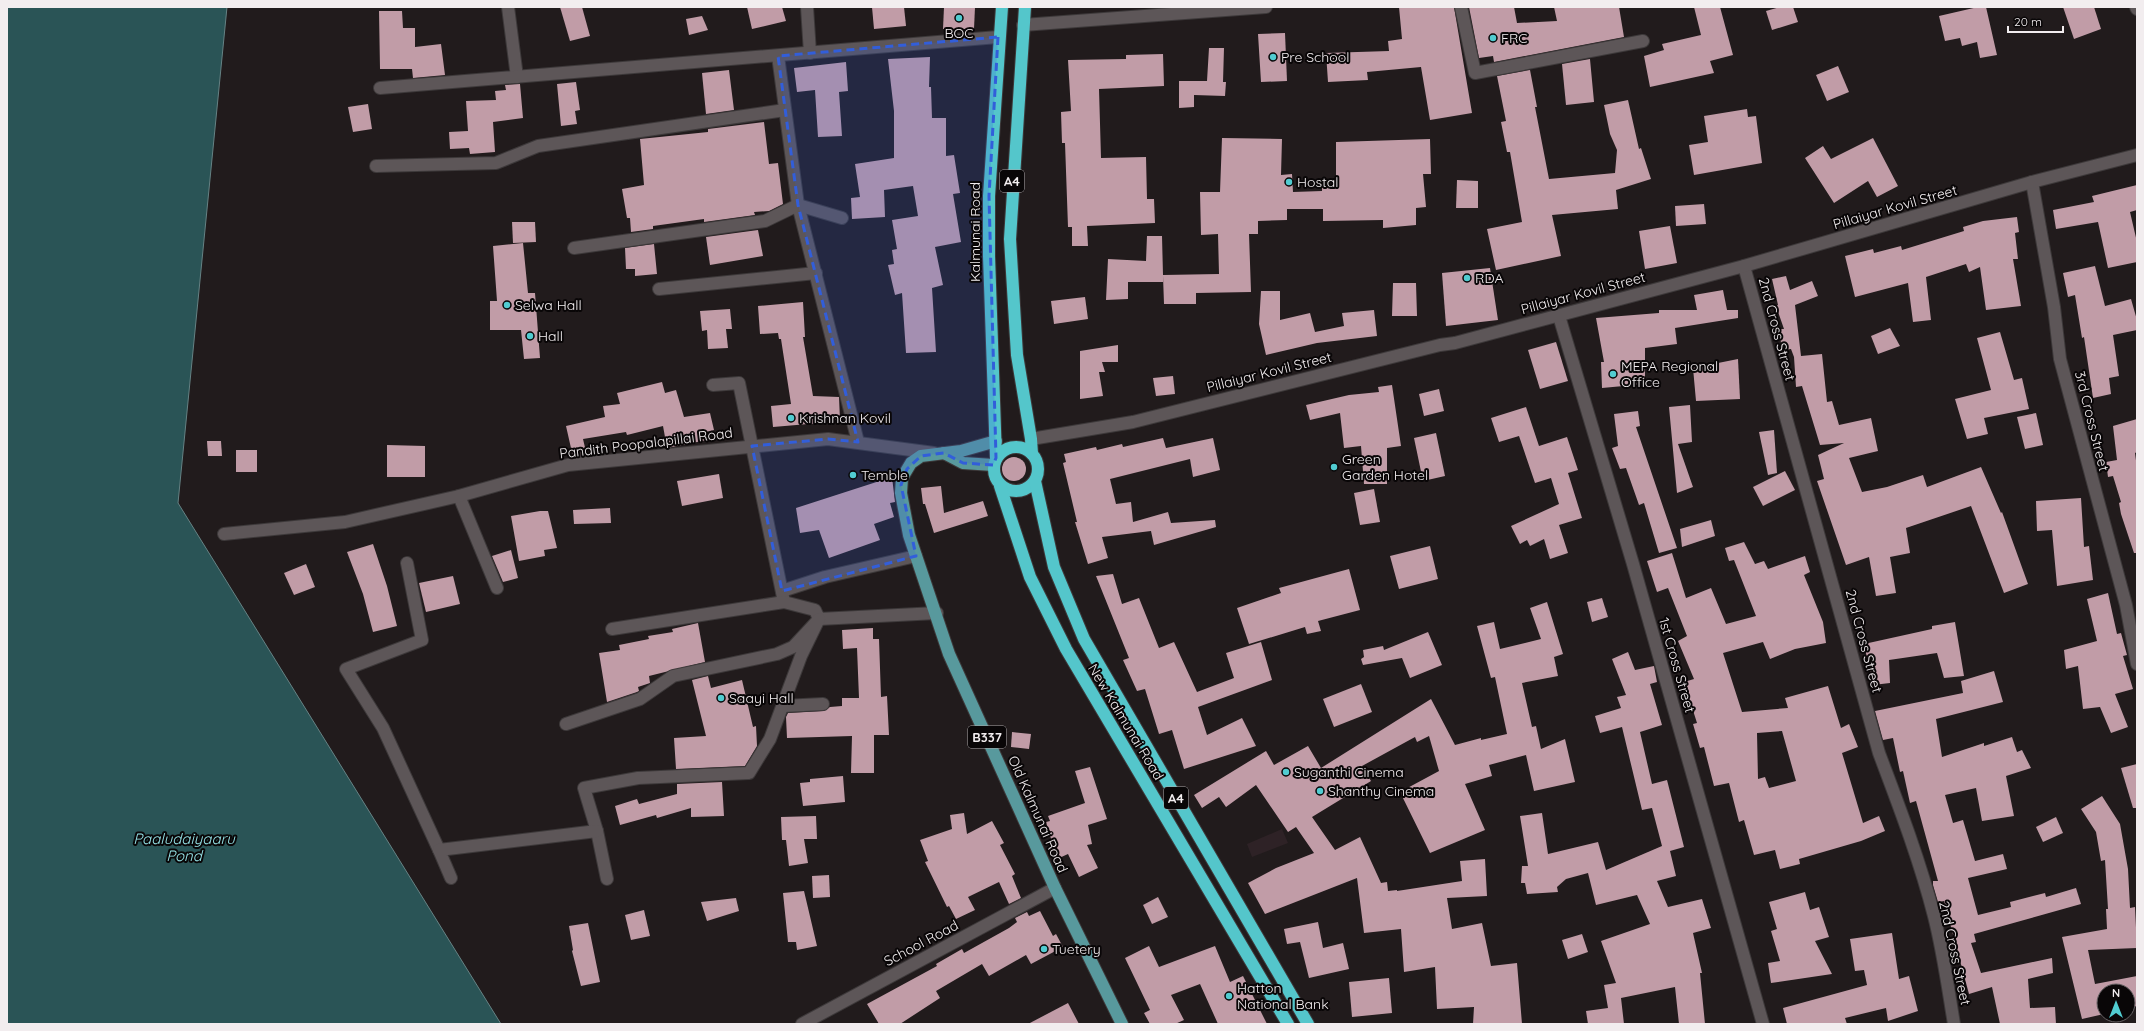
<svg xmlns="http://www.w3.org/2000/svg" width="2144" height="1031" font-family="Quicksand,sans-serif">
<rect width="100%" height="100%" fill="#211b1c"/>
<path fill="#2e2226" d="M1282,829L1288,843L1252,857L1247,844Z"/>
<path fill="#2a5456" stroke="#668284" d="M7,7H227L178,503L501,1024H7Z"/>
<g fill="#c19ca7" fill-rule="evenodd">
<path d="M560,7H582L590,36L570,41Z"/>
<path d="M747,7H782L786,21L752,29Z"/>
<path d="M872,7H904L906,26L874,29Z"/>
<path d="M944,7H975L974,29H943Z"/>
<path d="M1399,7H1454L1472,113L1430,120L1421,67L1367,72L1368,80L1328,82L1326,53L1389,51L1388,41L1402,39Z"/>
<path d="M1469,7H1514L1517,23L1557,21L1554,7H1619L1624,37L1494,62L1493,56L1479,58Z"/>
<path d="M1694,7H1720L1733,55L1710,61L1714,73L1650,87L1644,56L1664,50L1662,44L1701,35Z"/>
<path d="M1780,7H1793L1798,22L1772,30L1766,11Z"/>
<path d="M1978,7H1986L1997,55L1980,58L1977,42L1962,46L1960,38L1945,41L1939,16Z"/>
<path d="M2063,7H2094L2101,29L2074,39Z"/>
<path d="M379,11H402L403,28H415V47L441,44L445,75L413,78L412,69H380Z"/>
<path d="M702,16L708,30L689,35L686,19Z"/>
<path d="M1285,33L1287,81L1261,82L1258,34Z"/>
<path d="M1209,48H1224L1223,82H1226L1225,96L1194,95V107L1179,108V81H1207Z"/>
<path d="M1163,54L1164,86L1099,89L1101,158L1146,157L1147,199H1154L1155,223L1087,226L1088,246H1072V227H1068L1065,143H1062L1061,112L1071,111L1068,60L1126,59V55Z"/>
<path d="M930,57L929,87H931L932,118H946V156L954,155L960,193L953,194L961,242L935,247L943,285L932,288L936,352L906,353L902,293L895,295L888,265L894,264L892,250L897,249L892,220L918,216L913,186L884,190L885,217L852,219L851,198L860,197L855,164L894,158V111L888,59Z"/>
<path d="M1590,59L1594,102L1566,105L1562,64Z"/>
<path d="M846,62L848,91L839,92L842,136L818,137L815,90L797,92L794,68Z"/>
<path d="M1838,66L1849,92L1827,101L1816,75Z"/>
<path d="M729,70L734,110L706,114L702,73Z"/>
<path d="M1530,70L1537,107H1535L1549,179L1615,173L1617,150L1610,134L1604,105L1628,100L1639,149L1641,148L1651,179L1616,190L1618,209L1552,215L1561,256L1496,270L1487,229L1522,222L1510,152H1507L1501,122L1506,121L1497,76Z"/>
<path d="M576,82L580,110L575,111L577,124L561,126L557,84Z"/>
<path d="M520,84L523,118L493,122L495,152L470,154L469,148L450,149L449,132L468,131L466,101L496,100L495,91L506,90L505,85Z"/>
<path d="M368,104L372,129L353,132L348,107Z"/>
<path d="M1747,109L1748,117L1756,116L1762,163L1694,175L1689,145L1708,142L1704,116Z"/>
<path d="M764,122L769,164L778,163L783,204L769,211L754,212L755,215L704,222V219L653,226V229L631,232L630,218H627L622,189L644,185L640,139L708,132V129Z"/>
<path d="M1222,138L1282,139L1281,175L1292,174L1293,192L1322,191V185H1336V142L1430,139L1431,174H1423L1426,207L1416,208V225L1383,228V220L1323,221V209H1287V220L1258,221V234H1249L1251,292L1196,293V304H1164L1163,276V282H1128V299L1106,300L1108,259L1146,261L1147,236H1162L1163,275L1219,274L1218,234L1201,235L1200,192H1220Z"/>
<path d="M1873,138L1898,186L1877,197L1868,181L1834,203L1805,158L1823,146L1831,159Z"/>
<path d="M1457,180L1478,181V208H1456Z"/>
<path d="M2137,185V210L2130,212L2137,242V262L2108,268L2098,222L2056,229L2053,210L2094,202L2092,196Z"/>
<path d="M1704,204L1706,224L1676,226L1675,206Z"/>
<path d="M2017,217L2019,232L2015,233L2018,259H2013L2021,306L1986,310L1980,267L1969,272L1966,264L1926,277L1931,320L1913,322L1908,283L1855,297L1845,256L1873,249L1874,253L1901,246L1902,250L1964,231L1963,227L1983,221Z"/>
<path d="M512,222H535L536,242L513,243Z"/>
<path d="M1670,226L1677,263L1645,269L1639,231Z"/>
<path d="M758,230L763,256L710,265L706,237Z"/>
<path d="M523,243L528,293H535L540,358L524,359L521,330H490V301H497L493,246Z"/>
<path d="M654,244L657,274L635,276V269H626L625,248Z"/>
<path d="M2095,266L2105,306L2131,299L2137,320V330L2113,335L2119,376L2109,378L2111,394L2093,398L2084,337L2082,338L2075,295L2068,297L2063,273Z"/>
<path d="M1490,268L1498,320L1446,326L1442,273Z"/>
<path d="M1786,276L1790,290L1812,281L1818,296L1795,305L1801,356L1822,354L1827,402L1832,401L1839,425L1871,418L1878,451L1849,458L1862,492L1887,487L1923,475L1927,487L1981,467L2001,513L2002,512L2028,584L2004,593L1971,506L1906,528L1910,553L1890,557L1896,593L1876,596L1869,557L1846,565L1817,481L1824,479L1818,455L1844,443L1820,445L1802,386L1796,387L1794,357L1791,349L1782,350L1779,329H1784L1776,306L1778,305L1772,279Z"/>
<path d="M1393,283H1416L1417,316H1392Z"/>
<path d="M1723,290L1727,310H1738V318L1675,328L1677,344L1645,348V384L1602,388L1601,362H1604L1596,318L1659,313V310H1697L1694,295Z"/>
<path d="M1261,291H1280V320L1310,313L1315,332L1344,326L1342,313L1374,310L1377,336L1317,343L1266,355L1259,324Z"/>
<path d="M1085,297L1088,319L1054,324L1051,301Z"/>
<path d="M803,302L805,337H803L813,396L839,397L840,420H820V423L773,427L771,406L791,404L781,339H779L778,333L760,334L758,306Z"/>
<path d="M730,309L732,329H726L728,348L708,349L707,330L702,331L700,311Z"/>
<path d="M1890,328L1900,346L1878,354L1871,336Z"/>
<path d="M2000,332L2014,380L2022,378L2029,409L1984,418L1988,434L1967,439L1955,399L1991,390L1977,338Z"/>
<path d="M1556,342L1568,381L1540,389L1528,350Z"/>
<path d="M1118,345V362H1102L1105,372H1099L1103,396L1080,399V351Z"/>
<path d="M1738,359L1740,399L1696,401L1693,368Z"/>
<path d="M1173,376L1175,394L1156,396L1153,378Z"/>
<path d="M662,382L665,393L676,390L684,417L710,413L714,430L706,432L707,440L667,448L663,426L627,435L626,432L583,439L587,456L573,457L566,426L605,417L603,406L620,404L617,393Z"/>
<path d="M1392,385L1401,446L1387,448V484H1364L1361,446L1344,448L1340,413L1310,420L1306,405L1349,395L1379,392L1378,387Z"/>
<path d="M1439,389L1444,411L1424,416L1419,394Z"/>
<path d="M1690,405L1692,442L1678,444L1693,487L1677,493L1669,407Z"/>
<path d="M1526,407L1539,446L1567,437L1578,470L1568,473L1582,518L1559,525L1568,553L1550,559L1544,539L1530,546L1527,540L1520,544L1511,526L1559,504L1551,478L1535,483L1519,436L1499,442L1491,418Z"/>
<path d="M1638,411L1640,426L1636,427L1677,548L1659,553L1644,503L1639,505L1626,468L1620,469L1612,448L1618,446L1614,414Z"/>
<path d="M2036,413L2043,445L2025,449L2017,417Z"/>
<path d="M2137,419V452L2135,453L2137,468V553H2134L2121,514L2119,503L2121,502L2113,476L2108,477L2106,462L2117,460L2113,426Z"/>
<path d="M1774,430L1777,473L1768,475L1759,432Z"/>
<path d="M1436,433L1445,476L1423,481L1414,438Z"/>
<path d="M1163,438L1166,448L1213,438L1220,470L1193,477L1190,459L1110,479L1116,504L1131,502L1133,522L1168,512L1171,523L1215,520L1216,527L1154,545L1151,531L1102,537L1108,558L1088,564L1075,522H1077L1063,463L1066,462L1064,454L1096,447L1097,450L1122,444L1123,447Z"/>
<path d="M207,441H221L222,456H208Z"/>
<path d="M387,445L425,446V477H387Z"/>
<rect x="236" y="450" width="21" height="22"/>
<circle cx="1014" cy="469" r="12"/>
<path d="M1785,471L1795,490L1763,506L1753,487Z"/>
<path d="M719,474L723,498L682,506L677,481Z"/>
<path d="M892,477L895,502L890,503L894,517L874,524L880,540L829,558L819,530L800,533L796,508Z"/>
<path d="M941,486L944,513L983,501L988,516L934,533L925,504H923L921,488Z"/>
<path d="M1374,489L1380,522L1360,525L1354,493Z"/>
<path d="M2081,498L2084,547L2089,546L2093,580L2057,586L2052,530L2037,531L2036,501Z"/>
<path d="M610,508L611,523L574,524L573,510Z"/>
<path d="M540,511H548L557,548L544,550L545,556L519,561L511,516Z"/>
<path d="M1711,520L1715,536L1682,547L1680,529Z"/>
<path d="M1744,542L1755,564L1764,561L1768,569L1805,556L1810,572L1804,575L1823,622L1826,643L1795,649L1770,659L1763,642L1723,653L1742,712L1788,708L1785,698L1828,686L1841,728L1849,724L1858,747L1842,753L1863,823L1879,816L1885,831L1861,841L1799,859L1800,864L1780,869L1775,850L1754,855L1744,820L1739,822L1729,783L1714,786L1704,747L1700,748L1693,724L1697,723L1684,682L1694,679L1678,641L1687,636L1668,588L1657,592L1647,561L1672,553L1686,598L1711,588L1726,624L1756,616L1734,560L1729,561L1725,548ZM1782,731L1796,781L1769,788L1765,777L1758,779L1757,733Z"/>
<path d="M373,544L387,586L397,626L373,632L363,594L347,552Z"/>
<path d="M1430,546L1438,579L1399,589L1390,556Z"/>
<path d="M511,550L518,578L503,582L492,556Z"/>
<path d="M306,564L315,587L294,595L284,573Z"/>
<path d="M1349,569L1360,610L1318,621L1321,631L1307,634L1305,627L1249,644L1237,608L1281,593L1279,588Z"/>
<path d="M1113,574L1122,604L1139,598L1159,648L1174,642L1197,692L1234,678L1226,653L1261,642L1272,680L1198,707L1207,735L1242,718L1256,746L1184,769L1172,730L1159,734L1145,689L1137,691L1123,660L1129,658L1096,576Z"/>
<path d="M453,576L460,604L426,612L419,583Z"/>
<path d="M2108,593L2117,634L2121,633L2127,655L2123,656L2133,689L2115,694L2128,727L2111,733L2100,707L2083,709L2078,666L2066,669L2064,650L2097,641L2087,599Z"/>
<path d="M1602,598L1608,617L1592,622L1587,602Z"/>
<path d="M1547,602L1563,654L1554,657L1558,676L1522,683L1532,727L1536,726L1541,749L1565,739L1575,782L1534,791L1526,755L1489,765L1492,776L1465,784L1485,830L1430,853L1400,792L1439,771L1429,736L1417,742L1415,737L1362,766L1371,781L1312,817L1335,850L1360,837L1381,883L1387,882L1388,891L1397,890V891L1462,881L1460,861L1485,859L1487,896L1447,898L1452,929L1482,923L1491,966L1517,963L1522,1024H1473L1474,1007L1437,1009L1435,967L1404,972L1401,929L1364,933L1357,878L1265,914L1248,883L1276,868L1314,853L1296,827L1288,832L1256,785L1226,807L1219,797L1202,808L1194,795L1266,751L1274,765L1308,746L1321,768L1431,699L1455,745L1481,738V740L1507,734L1495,677L1491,678L1477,626L1494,622L1500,649L1541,639L1530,608Z"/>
<path d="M1955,622L1964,676L1944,678L1937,653L1889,660L1890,683L1873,685L1864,644L1932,629V626Z"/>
<path d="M698,623L705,662L649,676L650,683L638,687L639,691L637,692L607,702L599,653L620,650L619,645L649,639L648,636L673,632L672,629Z"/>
<path d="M873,628V639H879L881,697L887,696L889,735H874V773H851L852,736L787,738L786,717L788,713L824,711L830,707L842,706V698H859L857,648L843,649L842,630Z"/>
<path d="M1428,632L1442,665L1410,678L1402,658L1363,665L1361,659L1364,657L1363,650L1383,646L1384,650Z"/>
<path d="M1628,652L1635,670L1654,666L1657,682L1650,684L1662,725L1640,732L1652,784L1667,780L1684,847L1670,851L1676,876L1657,881L1668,907L1702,899L1711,928L1693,933L1702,973H1700L1705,1024H1679L1675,987L1621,998L1624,1024H1588L1586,1011L1608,1008L1604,985L1616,983L1601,941L1650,924L1637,895L1596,905L1588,873L1566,879L1557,887L1558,892L1527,894L1525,883H1521L1522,866H1528L1520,816L1542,813L1548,854L1598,842L1606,870L1662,846L1652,808L1642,810L1622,727L1600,733L1595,716L1621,708L1617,697L1626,695L1612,659Z"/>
<path d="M1994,671L2003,702L1936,719L1942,757L1984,743V746L2012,737L2017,752L2022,750L2031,768L2006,776L2014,816L1982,821L1976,788L1945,795L1953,823L1963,820L1975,861L2003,854L2007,869L1968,878L1978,915L2011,907L2010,902L2045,893L2046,897L2076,888L2081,904L1974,934L1976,942L1971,943L1981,973L2052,958L2053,973L2028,979L2030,1008L2055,1007L2056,1024H2000L1992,987L1969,994L1944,901L1938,902L1933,885V881H1938L1916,801L1910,803L1903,771L1900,772L1893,738L1883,740L1875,711L1963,693L1961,681Z"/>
<path d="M708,676L711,688L742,680L753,727L756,726L757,746L745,766L676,769L674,738L706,736L692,680Z"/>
<path d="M1361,684L1372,712L1334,727L1323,699Z"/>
<path d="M1012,732L1031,734L1029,749L1011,747Z"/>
<path d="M2137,764V808H2133L2121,768Z"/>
<path d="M1090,767L1107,819L1088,825L1092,844L1087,845L1098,868L1079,877L1068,854L1057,859L1046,822L1050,821L1048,816L1085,803L1075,771Z"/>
<path d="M843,776L845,802L803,806L800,783L810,782V779Z"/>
<path d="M722,782L724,816L691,817V808L657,818L656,815L620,825L615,806L637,799L639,804L677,794V784Z"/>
<path d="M2102,796L2120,824L2128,869L2130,908L2135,907L2137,948L2088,950L2095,984L2137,976V1006L2128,1008V991H2104V1014L2082,1019L2062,937L2107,929L2106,909H2108L2105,860L2101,861L2096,832L2081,809Z"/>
<path d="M964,813L967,834L992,821L1004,843L1000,845L1015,874L1012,876L1021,898L1009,904L999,882L968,897L975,910L956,919L949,906L947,907L925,862L928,861L920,840L952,829L950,815Z"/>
<path d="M816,816L817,839H804L808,863L789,866L786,840H782L781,817Z"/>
<path d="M2056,817L2063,833L2043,842L2036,827Z"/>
<path d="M829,875L830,897L813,898L812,876Z"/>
<path d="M804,891L817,946L797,950L796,942H788L783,893Z"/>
<path d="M1805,892L1810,910L1819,907L1829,937L1815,941L1832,974L1771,983L1768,963L1780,961L1771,931L1777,929L1769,902Z"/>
<path d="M1158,897L1168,917L1152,924L1143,905Z"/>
<path d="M736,898L739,911L707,921L701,902Z"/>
<path d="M644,910L650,936L631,940L625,915Z"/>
<path d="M1040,911L1053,936L1056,934L1063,947L1031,964L1026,955L989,976L982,964L936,991L940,998L900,1024H879L867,1004L937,966L936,964L962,949L964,953L1009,928L1017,922L1015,918L1027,912L1029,916Z"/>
<path d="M1318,922L1323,948L1343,943L1349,969L1309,978L1300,942L1287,944L1284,929Z"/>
<path d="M588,923L600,982L581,986L572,951L573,950L569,926Z"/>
<path d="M1892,933L1899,979L1909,976L1918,1011L1888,1021L1886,1008L1845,1018L1847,1024H1787L1783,1008L1867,985L1864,970L1855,971L1850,939Z"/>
<path d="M1582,934L1588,952L1568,959L1562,940Z"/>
<path d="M1149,946L1159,967L1215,946L1230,982L1243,976L1267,1024H1218L1200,984L1171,995L1184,1020L1175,1024H1150L1144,1013L1150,1010L1125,958Z"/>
<path d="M1389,978L1392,1013L1352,1017L1349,982Z"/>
<path d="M1068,1003L1079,1024H1028Z"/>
</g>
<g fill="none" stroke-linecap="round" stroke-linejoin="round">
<g stroke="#3d393a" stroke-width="14">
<g id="street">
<path d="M508,7L517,77"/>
<path d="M807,7L810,53"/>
<path d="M1461,7L1475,73L1643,41"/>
<path d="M2136,7L2137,9"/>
<path d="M1023,25L1266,7"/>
<path d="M778,56L798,205L858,442"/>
<path d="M380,88L998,37"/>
<path d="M376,166L496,163L538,146L785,110"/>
<path d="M2032,182L2054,307L2060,359L2126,605L2137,664"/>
<path d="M574,248L765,221L798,205L842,218"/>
<path d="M1744,266L1879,753C1899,806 1920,861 1934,916C1943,951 1948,988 1954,1024"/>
<path d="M659,289L816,273"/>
<path d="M1559,316L1633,564L1763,1024"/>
<path d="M713,385L739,383L784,602"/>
<path d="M1031,439L1133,422L1440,345L1455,343L1744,266L2032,182L2137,155"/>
<path d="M459,496L497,588"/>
<path d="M224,534L345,522L459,496L568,465L828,439L934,453"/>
<path d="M407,563L422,640L346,669L383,728L439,850"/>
<path d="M782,591L825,577L916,556"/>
<path d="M612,629L784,602L815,610L819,619L937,613"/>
<path d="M783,706L823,704"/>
<path d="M566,724L640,699L673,676L777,654L793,647L819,619L801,656L770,739L749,773L638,778L584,788L597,831L607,879"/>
<path d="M451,878L439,850L597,831"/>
<path d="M802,1024L1055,888"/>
</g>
</g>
<g stroke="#3d393a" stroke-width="14">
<g id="primary">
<path d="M996,441L961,451L921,456L911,463L902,478L901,493L909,535L949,654L1055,888L1122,1024"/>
<path d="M944,453L963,463L993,465"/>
</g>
</g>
<g stroke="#3d393a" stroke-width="14">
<g id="highway">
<path d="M1025,7L1010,239L1017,355L1031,439L1032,454"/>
<circle cx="1016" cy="469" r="22"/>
<path d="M996,458L989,256V196L1002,7"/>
<path d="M1035,481L1054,567L1084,639L1308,1024"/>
<path d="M1000,486L1030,577L1066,649L1288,1024"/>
</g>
</g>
<use href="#street" stroke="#5d5658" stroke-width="12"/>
<use href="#primary" stroke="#58999d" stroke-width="12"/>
<use href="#highway" stroke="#54c6cb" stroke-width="12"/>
</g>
<path fill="#325eda" fill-opacity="0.2" stroke="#325eda" stroke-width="3" stroke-dasharray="8 5" stroke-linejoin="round" d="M998,37L989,196L996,458L993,465L963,463L944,453L921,456L907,469L901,485L916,556L782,591L752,446L828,439L858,442L798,205L778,56Z"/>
<g fill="#51ccd1" stroke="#090607" stroke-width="1.5">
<circle cx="959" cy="18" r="4"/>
<circle cx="1493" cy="38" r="4"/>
<circle cx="1273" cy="57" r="4"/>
<circle cx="1289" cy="182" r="4"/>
<circle cx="1467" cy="278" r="4"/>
<circle cx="507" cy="305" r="4"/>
<circle cx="530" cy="336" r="4"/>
<circle cx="1613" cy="374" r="4"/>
<circle cx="791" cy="418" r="4"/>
<circle cx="1334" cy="467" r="4"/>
<circle cx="853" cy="475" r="4"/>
<circle cx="721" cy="698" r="4"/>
<circle cx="1286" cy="772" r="4"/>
<circle cx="1320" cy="791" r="4"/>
<circle cx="1044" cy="949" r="4"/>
<circle cx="1229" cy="996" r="4"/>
</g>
<g text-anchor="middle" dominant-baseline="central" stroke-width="4" stroke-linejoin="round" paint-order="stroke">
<g fill="#090607" stroke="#aca8a9" stroke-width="1">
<rect x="1000" y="170" width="24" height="22" rx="3"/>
<rect x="968" y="726" width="38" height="22" rx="3"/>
<rect x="1164" y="787" width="24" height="22" rx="3"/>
</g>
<g font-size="13" font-weight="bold" fill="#f2edef">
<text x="1012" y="181">A4</text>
<text x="987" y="737">B337</text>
<text x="1176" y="798">A4</text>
</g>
<g font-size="14" fill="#f2edef" stroke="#090607" text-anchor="start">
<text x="959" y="33" text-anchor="middle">BOC</text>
<text x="1501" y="38">FRC</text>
<text x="1281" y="57">Pre School</text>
<text x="1297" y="182">Hostal</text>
<text x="1475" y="278">RDA</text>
<text x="515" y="305">Selwa Hall</text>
<text x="538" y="336">Hall</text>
<text x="1621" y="366">MEPA Regional<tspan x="1621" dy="16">Office</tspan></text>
<text x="799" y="418">Krishnan Kovil</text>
<text x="1342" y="459">Green<tspan x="1342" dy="16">Garden Hotel</tspan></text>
<text x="861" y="475">Temble</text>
<text x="729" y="698">Saayi Hall</text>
<text x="1294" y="772">Suganthi Cinema</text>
<text x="1328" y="791">Shanthy Cinema</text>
<text x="1052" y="949">Tuetery</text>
<text x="1237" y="988">Hatton<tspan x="1237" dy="16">National Bank</tspan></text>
</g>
<g font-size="14" fill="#f2edef" stroke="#090607">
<text transform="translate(1895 207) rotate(-16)">Pillaiyar Kovil Street</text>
<text transform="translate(975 232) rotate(-90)">Kalmunai Road</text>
<text transform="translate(1583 293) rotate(-15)">Pillaiyar Kovil Street</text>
<text transform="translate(1777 329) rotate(75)">2nd Cross Street</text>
<text transform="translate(1269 372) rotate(-14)">Pillaiyar Kovil Street</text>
<text transform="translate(2092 421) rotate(76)">3rd Cross Street</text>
<text transform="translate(646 443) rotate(-7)">Pandith Poopalapillai Road</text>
<text transform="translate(1864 641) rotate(75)">2nd Cross Street</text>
<text transform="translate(1677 665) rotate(74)">1st Cross Street</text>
<text transform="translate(1126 722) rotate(59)">New Kalmunai Road</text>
<text transform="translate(1038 814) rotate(66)">Old Kalmunai Road</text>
<text transform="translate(921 943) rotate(-28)">School Road</text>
<text transform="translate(1955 953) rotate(78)">2nd Cross Street</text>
</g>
<g font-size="15" font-style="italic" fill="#98e6ea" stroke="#090607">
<text x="184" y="838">Paaludaiyaaru<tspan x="184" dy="17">Pond</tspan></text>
</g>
</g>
<rect width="2144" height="1031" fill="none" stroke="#f2edef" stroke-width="16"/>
<g transform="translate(2116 1003)"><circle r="19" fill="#090607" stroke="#666264"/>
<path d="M0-3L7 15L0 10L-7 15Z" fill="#51ccd1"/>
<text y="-6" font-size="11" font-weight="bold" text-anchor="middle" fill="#f2edef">N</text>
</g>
<path d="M2008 26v6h55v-6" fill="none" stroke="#f2edef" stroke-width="2"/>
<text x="2014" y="26" font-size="12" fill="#f2edef" stroke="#090607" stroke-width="3" paint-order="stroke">20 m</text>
</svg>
